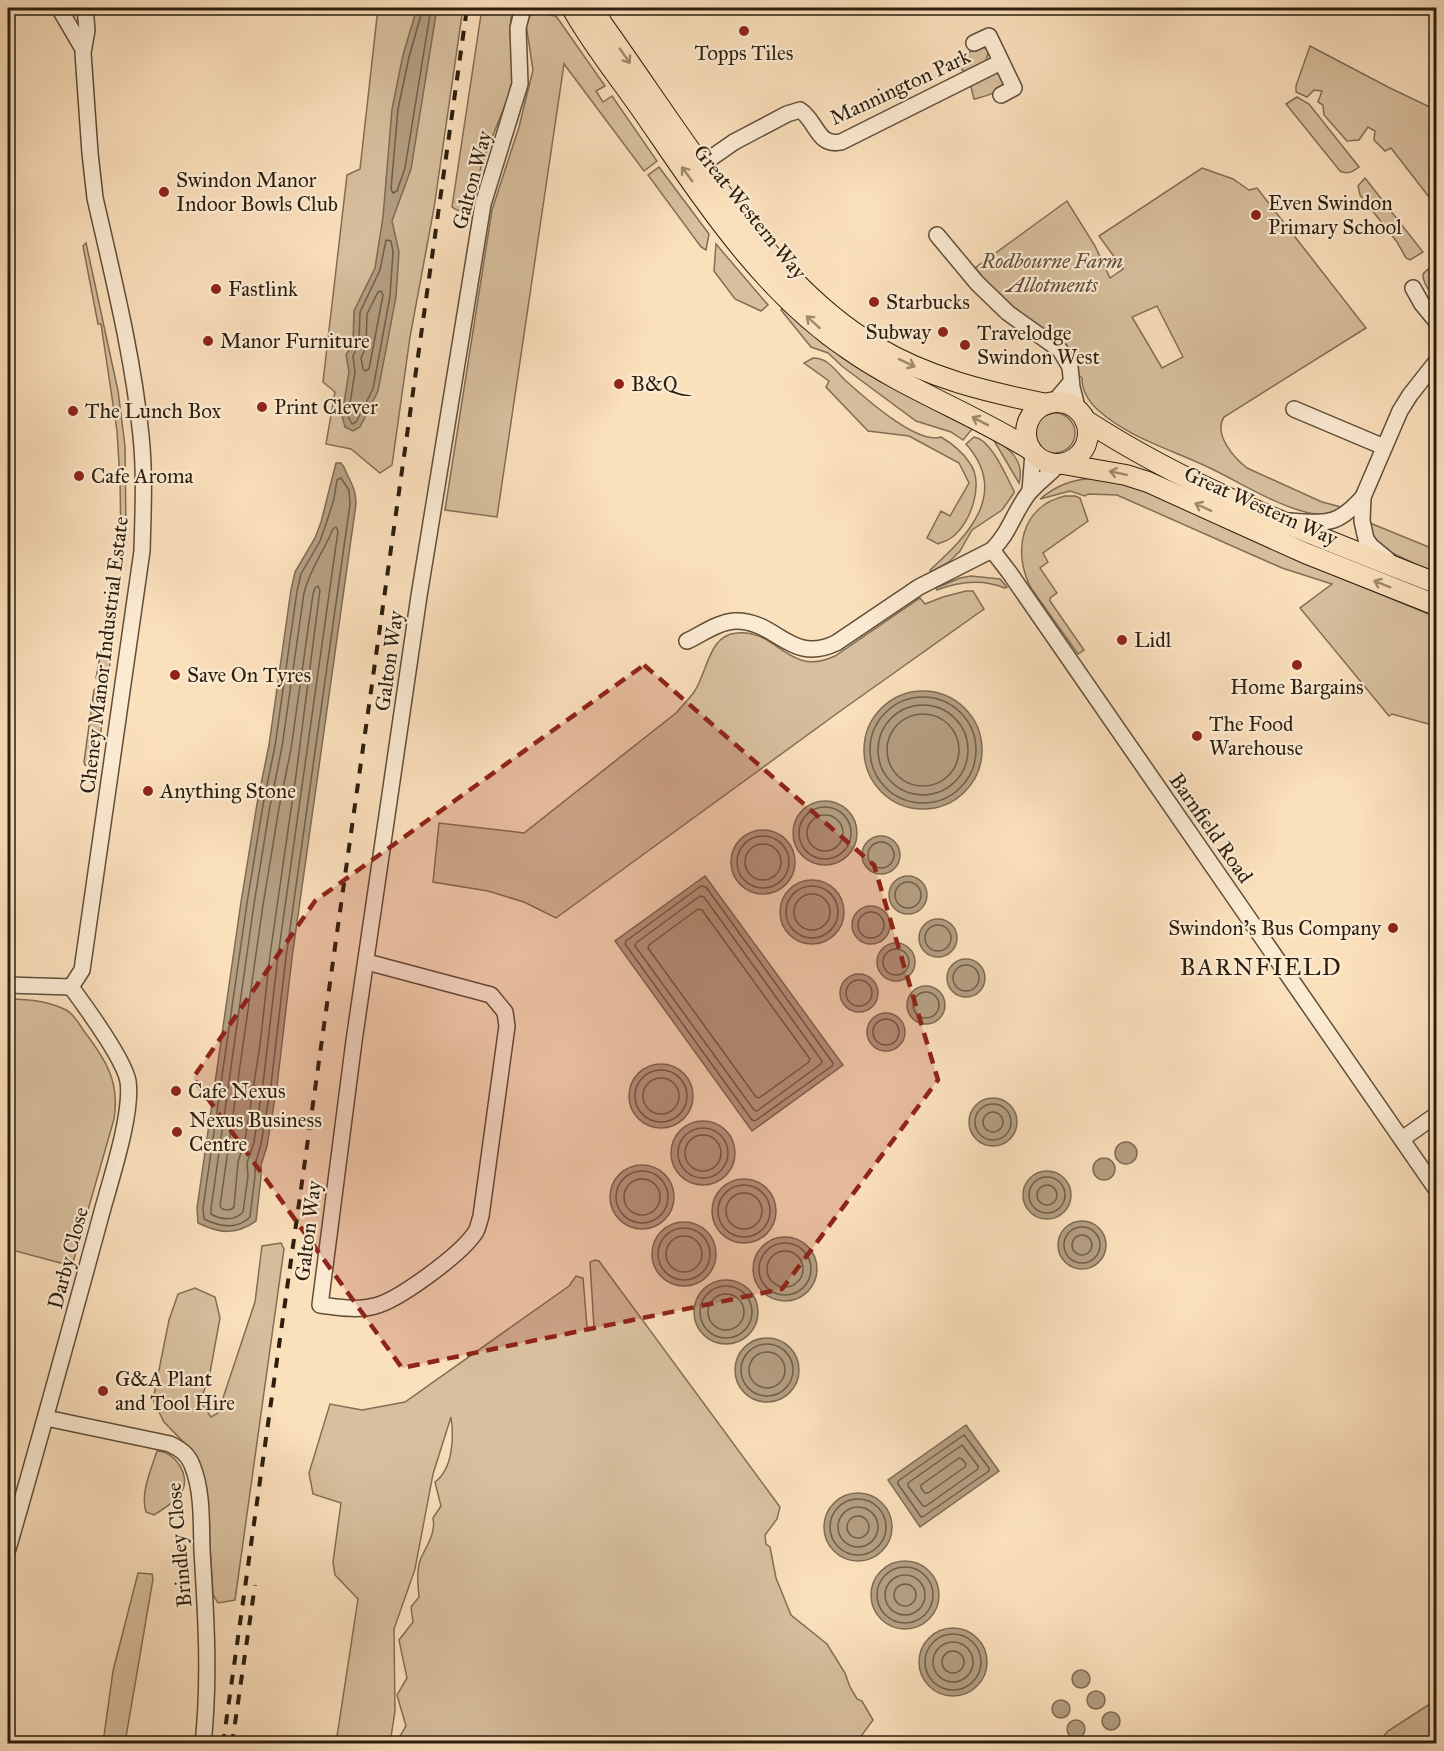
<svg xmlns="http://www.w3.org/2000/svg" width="1444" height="1751" font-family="'IM FELL Great Primer',serif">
<rect width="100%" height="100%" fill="#fbe0bc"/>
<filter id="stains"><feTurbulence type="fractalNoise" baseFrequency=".00333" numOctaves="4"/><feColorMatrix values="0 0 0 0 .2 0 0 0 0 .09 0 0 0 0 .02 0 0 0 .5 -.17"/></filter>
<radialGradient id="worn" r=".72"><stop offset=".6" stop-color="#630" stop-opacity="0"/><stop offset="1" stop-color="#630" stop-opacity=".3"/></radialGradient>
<g fill="#d8bf9e" stroke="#826e56" stroke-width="1.5" fill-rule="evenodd">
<path d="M378,8H463L434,208L410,337L392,465L380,473L351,449L326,444L335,392L323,382L347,175L360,169Z"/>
<path d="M482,8H512L510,30L513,70L512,82L509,95L482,163L471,209C463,212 459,212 452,207Z"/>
<path d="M541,8H545L550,15L556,16L605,86L596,91L603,102L612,96L657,161L644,171L564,64L497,517L445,510L492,210L519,127L533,70L526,24L530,16Z"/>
<path d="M982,46L989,50L986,61L966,73L956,64L972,50Z"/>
<path d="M1310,46L1388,87L1436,110V206L1391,148L1385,151L1374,140L1375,131L1368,127L1359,140L1347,141L1324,115L1323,105L1318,102L1322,91L1314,90L1307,97L1296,92V86Z"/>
<path d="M996,72H999L1004,82C999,94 985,96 974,99L970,83Z"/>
<path d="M1297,97L1309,104L1359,167C1353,172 1347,175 1340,171L1286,104Z"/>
<path d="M659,167L709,234L706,250L701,247L648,175Z"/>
<path d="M1202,168L1233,179L1249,190L1257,188L1366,328L1224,417C1213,434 1234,458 1247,468L1322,502L1341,507L1336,513C1327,515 1318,515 1309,513C1275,505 1243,484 1212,469C1174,450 1130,439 1098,410C1088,401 1082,391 1082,378L1079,376C1077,336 1045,336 1020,315C1006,303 993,289 980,276L981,275L975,268L1067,201L1095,246L1110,278L1123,269L1099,236ZM1157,306L1183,357L1162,368L1132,317Z"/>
<path d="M1365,178L1423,252L1410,260L1406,258L1397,242L1360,195L1358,186Z"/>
<path d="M86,243L118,391L125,446L126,528V543L124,544L121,542L120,480L117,431L101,324H98L83,246Z"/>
<path d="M716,244L768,305L761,311L735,299L714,271Z"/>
<path d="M1436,264V283L1428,289C1419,273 1422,273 1436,264Z"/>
<path d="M784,306L973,428L963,440L951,432L916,421L843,367L828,353L811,347L781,310Z"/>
<path d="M813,358C829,358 835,371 846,381C865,398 917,445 941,437C951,443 963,453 969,462C985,483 971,524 951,538C947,541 942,542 938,544L927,538L941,511L950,516L969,483L959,463L909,436L868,431L826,387L829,381L804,363Z"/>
<circle cx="1055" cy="433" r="20"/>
<path d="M974,437C991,439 1006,476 1014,491V493L1002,510L972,530L960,551L949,562L931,572L930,570C968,536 1010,493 966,444Z"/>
<path d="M993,439C1010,448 1025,461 1019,483Z"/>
<path d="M1093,478L1129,483L1341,578L1436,617V726L1392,714L1389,716L1300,608L1332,584L1282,568L1117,495L1088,494L1085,496L1070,491L1040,499C1057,485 1071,480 1093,478Z"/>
<path d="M1065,496H1075L1080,498L1088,521L1043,553L1048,562L1040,568L1057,593L1050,598V601L1084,650L1078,654L1031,588C1012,552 1021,506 1065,496Z"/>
<path d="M1370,523L1436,550V574L1384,549L1373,538Z"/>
<path d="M971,576L1000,579L1007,587L1005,588C982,579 960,581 937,590L936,588L960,578Z"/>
<path d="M966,591H973L984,609L839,712L556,918L524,902L488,891L433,882L439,823L524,833L676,713C682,706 689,699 694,692C708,672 708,635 737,633C778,629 788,678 835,656L920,598L925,604L943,597Z"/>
<path d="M101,651H110L111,653L108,680L105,682L99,681L96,678Z"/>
<path d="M97,688L106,689L107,691L96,764L92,766L85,765L84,762L94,690Z"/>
<path d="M8,999C26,999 49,1001 66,1010C74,1014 79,1024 84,1031C106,1060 120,1082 114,1119L72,1266L8,1249Z"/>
<path d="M281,1243L284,1249L235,1600L218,1603L213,1595L207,1496L195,1454L164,1422L153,1400L169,1320L178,1294L195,1288L215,1297L220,1318L209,1378L200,1401L211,1417L218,1413L255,1302L262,1246Z"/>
<path d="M595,1260L599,1261L780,1507L777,1519L765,1535L766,1544L770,1547L776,1578L791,1615L827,1644L845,1673L850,1687L857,1699L862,1701L873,1720L862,1735L851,1744L396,1743L406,1726L397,1695L407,1678L399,1640L413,1622L411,1607L419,1597C418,1585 416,1570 421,1558C427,1545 436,1533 433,1518L441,1506L435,1482C453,1469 454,1437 451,1417L433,1474L415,1569L394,1629L395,1711L390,1743H336L358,1599L335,1575L333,1562L341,1503L313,1494L309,1473L330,1404L362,1410L405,1402L569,1286L576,1276L583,1278L587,1327L594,1328L590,1262Z"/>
<path d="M157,1451C175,1451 191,1476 182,1491C175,1502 165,1508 154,1515L146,1512C140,1494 151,1469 157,1451Z"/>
<path d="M138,1573L152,1574L153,1579L125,1743H103L113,1671Z"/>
<path d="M1436,1700V1743H1378L1388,1731Z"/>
</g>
<g fill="#b49e81" stroke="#7d6b53" stroke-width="1.5">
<path d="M417,8H437L411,169L392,221L399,252L396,297L378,391L360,427L353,431L345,427L342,416L349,371L346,355L353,344L354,311L375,268L383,217L392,109L403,55Z"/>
<path d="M336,463H341C346,468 345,471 348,476C354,489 355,489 356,504L292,958L277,1086L267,1146L261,1165V1177L256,1221C236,1235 220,1234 198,1223L197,1208L241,902L257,804L269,745L291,590L295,572L315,538L321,522Z"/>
<circle cx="923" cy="750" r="59"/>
<circle cx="825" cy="833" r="32"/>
<circle cx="763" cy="862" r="32"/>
<circle cx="881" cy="855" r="19"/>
<path d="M705,876L843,1065L752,1131L615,941Z"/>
<circle cx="908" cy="895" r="19"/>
<circle cx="812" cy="912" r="32"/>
<circle cx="871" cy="925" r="19"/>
<circle cx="938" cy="938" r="19"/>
<circle cx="896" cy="962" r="19"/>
<circle cx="966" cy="978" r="19"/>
<circle cx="859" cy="993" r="19"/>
<circle cx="926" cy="1005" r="19"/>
<circle cx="886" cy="1032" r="19"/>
<circle cx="661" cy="1096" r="32"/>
<circle cx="993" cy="1122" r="24"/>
<circle cx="703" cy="1153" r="32"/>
<circle cx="1126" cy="1153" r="11"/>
<circle cx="1104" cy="1169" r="11"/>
<circle cx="642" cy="1197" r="32"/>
<circle cx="1047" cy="1195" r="24"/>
<circle cx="744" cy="1211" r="32"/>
<circle cx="1082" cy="1245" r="24"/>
<circle cx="684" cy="1254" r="32"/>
<circle cx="785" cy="1269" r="32"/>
<circle cx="726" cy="1312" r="32"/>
<circle cx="767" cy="1370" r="32"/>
<path d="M966,1425L999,1471L920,1527L888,1480Z"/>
<circle cx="858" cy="1527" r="34"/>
<circle cx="905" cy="1595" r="34"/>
<circle cx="953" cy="1662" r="34"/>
<circle cx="1081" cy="1679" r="9"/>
<circle cx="1096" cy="1700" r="9"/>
<circle cx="1061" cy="1709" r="9"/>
<circle cx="1111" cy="1721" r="9"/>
<circle cx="1076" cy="1729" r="9"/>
</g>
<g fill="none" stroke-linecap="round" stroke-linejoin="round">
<g stroke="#705e48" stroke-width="1.5">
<path d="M423,8L409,57L398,109L391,189L393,193L397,191L405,168L431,8"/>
<path d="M386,240L391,241L393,252L390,296L373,389L356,422L352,424L348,416L355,372L353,356L359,344L360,312L380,270Z"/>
<path d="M381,291L383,295L369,369L365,371L363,369L361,358L366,347L367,314L378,292Z"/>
<path d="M341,478L349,490L350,504L286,957L271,1085L261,1144L255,1165V1176L250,1217C237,1230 220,1227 204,1219L203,1208L247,903L263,805L275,746L297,591L301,574L320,541L326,524L334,499L337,480Z"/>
<path d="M336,527L338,531L278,956L263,1084L254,1142L247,1163L248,1176L243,1212C235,1221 221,1220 211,1214V1209L254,904L270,806L282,747L304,593C310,569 324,551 333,529Z"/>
<path d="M318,586L320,590L297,768L270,955L260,1045L245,1140L238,1162L234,1207C231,1211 222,1211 220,1206L263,905L279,808L291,749L313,594L315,588Z"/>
<circle cx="923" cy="750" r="53"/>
<circle cx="923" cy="750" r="45"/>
<circle cx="923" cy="750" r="36"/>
<circle cx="825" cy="833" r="26"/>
<circle cx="825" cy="833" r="18"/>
<circle cx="763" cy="862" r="26"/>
<circle cx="881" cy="855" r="13"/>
<circle cx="763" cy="862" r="18"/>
<circle cx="908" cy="895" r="13"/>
<path d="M701,886L706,887L833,1063L832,1066L755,1121L752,1120L625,944L626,941Z"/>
<circle cx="812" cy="912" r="26"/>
<circle cx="812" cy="912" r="18"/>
<path d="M700,896L704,897L822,1061L821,1064L757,1111L754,1110L635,946L636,943Z"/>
<path d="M698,909L702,910L810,1059L809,1062L759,1098L756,1097L648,948L649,945Z"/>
<circle cx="871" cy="925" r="13"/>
<circle cx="938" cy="938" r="13"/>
<circle cx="896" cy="962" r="13"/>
<circle cx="966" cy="978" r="13"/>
<circle cx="859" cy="993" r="13"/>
<circle cx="926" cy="1005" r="13"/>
<circle cx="886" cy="1032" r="13"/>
<circle cx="661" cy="1096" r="26"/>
<circle cx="661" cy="1096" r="18"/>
<circle cx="993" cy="1122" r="18"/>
<circle cx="993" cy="1122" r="10"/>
<circle cx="703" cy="1153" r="25"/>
<circle cx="703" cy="1153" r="18"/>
<circle cx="642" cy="1197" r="26"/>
<circle cx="1047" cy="1195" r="18"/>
<circle cx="642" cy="1197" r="18"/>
<circle cx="1047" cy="1195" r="10"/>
<circle cx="744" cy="1211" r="26"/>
<circle cx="744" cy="1211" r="18"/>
<circle cx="1082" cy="1245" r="18"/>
<circle cx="684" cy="1254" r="26"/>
<circle cx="1082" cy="1245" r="10"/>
<circle cx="684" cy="1254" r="18"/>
<circle cx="785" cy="1269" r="26"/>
<circle cx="785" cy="1269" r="18"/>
<circle cx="726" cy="1312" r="26"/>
<circle cx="726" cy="1312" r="18"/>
<circle cx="767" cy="1370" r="26"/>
<circle cx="767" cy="1370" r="18"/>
<path d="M964,1435L989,1468V1471L924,1516L921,1517L898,1484V1481Z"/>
<path d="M962,1445L978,1466V1469L926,1506H923L908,1486V1483Z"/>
<path d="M959,1458L962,1459L966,1464L965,1467L928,1493H925L921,1488V1485Z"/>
<circle cx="858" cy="1527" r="28"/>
<circle cx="858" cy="1527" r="20"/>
<circle cx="858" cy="1527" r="11"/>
<circle cx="905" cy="1595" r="28"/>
<circle cx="905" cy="1595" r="20"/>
<circle cx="905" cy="1595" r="11"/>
<circle cx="953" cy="1662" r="28"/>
<circle cx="953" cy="1662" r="20"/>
<circle cx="953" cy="1662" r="11"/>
</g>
<g stroke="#5f4e3a" stroke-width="18">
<g id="minor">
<path d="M59,8L83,49"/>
<path d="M974,43L989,36L1014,88L1001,95"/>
<path d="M701,165L734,142L787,114L800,110C817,121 817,147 841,142L1001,62"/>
<path d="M937,235L977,283L1008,313L1060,350L1070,367L1072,387L1078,411"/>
<path d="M1413,288L1422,304L1436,321"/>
<path d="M1054,402L1071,382"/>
<path d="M1294,409L1384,447"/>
<path d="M1059,464C1050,474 1037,483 1028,494C1013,514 1010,532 992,550L1009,572L1436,1189"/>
<path d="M1030,491L1033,453"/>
<path d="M1289,521C1327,523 1336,527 1363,497"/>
<path d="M1388,560L1371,546L1366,539L1362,521L1363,497L1400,411L1410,395L1436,362"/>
<path d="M687,641C702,634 718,622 735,621C777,620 790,665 836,643L919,587L992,550"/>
<path d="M367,962L491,995L505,1012L507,1026L481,1216C479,1222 478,1229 475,1233C460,1255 399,1300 375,1306C357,1311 337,1307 320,1305L354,1041L419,596L483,204L520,84L518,28L523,8"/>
<path d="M8,985L71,987L82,970L142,551C143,513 145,474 141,436C133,356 113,277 95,198L90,153L83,53L87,30L85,8"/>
<path d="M1402,1139L1436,1115"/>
<path d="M46,1418L170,1444C180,1449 188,1454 192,1465C203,1491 201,1524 202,1551C206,1615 210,1680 203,1744"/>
<path d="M8,1549C40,1439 70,1329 100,1219C109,1184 133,1115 128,1081C124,1060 85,1006 71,987"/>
</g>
</g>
<g stroke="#2b1e0e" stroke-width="22">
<g id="major">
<path d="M572,8C591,43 618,76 641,109C700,194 760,290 848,349C905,389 972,413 1031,450"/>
<path d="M593,8L603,25C640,77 675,130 713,182C759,244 808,306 875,346C928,378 987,392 1047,404"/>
<circle cx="1057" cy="433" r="31"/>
<path d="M1085,420C1194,491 1316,536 1436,583"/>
<path d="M1063,464L1126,475L1148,482L1305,553L1436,605"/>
</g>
</g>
<use href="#minor" stroke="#fcebd3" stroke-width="15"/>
<use href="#major" stroke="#fbe0bc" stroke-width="20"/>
<g stroke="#2b1e0e" stroke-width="4" stroke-dasharray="10 10" stroke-linecap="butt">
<path d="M223,1744L467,8"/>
<path d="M232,1744L255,1585"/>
</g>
</g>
<defs><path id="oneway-shaft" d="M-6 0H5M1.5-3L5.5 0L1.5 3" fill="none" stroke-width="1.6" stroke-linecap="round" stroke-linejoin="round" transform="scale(1.5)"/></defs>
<g stroke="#9d896e">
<use href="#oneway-shaft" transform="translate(625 56) rotate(55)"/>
<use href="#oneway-shaft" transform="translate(687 174) rotate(-126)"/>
<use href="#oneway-shaft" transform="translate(813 322) rotate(-138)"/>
<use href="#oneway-shaft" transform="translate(907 363) rotate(25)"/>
<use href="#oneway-shaft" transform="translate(980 421) rotate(-153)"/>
<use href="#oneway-shaft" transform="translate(1118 473) rotate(-168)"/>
<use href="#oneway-shaft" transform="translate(1203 507) rotate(-155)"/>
<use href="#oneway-shaft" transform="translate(1382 584) rotate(-158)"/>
</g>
<path fill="#8f2418" fill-opacity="0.2" stroke="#8f2418" stroke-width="4.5" stroke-dasharray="12 8" stroke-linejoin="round" d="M644,665L874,865L938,1080L782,1289L402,1368L193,1078L315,901Z"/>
<g fill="#8f2418" stroke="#fcebd3" stroke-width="2">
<circle cx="744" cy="31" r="6"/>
<circle cx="164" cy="192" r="6"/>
<circle cx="1256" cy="215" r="6"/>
<circle cx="216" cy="289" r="6"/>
<circle cx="874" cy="302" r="6"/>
<circle cx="943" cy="332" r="6"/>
<circle cx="208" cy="341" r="6"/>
<circle cx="965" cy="345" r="6"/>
<circle cx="619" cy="384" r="6"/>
<circle cx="262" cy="407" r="6"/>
<circle cx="73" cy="411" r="6"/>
<circle cx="79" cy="476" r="6"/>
<circle cx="1122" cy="640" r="6"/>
<circle cx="1297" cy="665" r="6"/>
<circle cx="175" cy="675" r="6"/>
<circle cx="1197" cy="736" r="6"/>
<circle cx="148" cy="791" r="6"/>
<circle cx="1393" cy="928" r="6"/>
<circle cx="176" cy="1091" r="6"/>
<circle cx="177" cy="1132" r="6"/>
<circle cx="103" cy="1391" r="6"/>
</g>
<g text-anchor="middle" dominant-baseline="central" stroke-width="4.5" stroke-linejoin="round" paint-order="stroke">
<g font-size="21" fill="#2b1e0e" stroke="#fcebd3" text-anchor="start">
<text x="744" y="53" text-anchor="middle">Topps Tiles</text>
<text x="176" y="180">Swindon Manor<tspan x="176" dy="24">Indoor Bowls Club</tspan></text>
<text x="1268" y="203">Even Swindon<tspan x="1268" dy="24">Primary School</tspan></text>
<text x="228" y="289">Fastlink</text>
<text x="886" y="302">Starbucks</text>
<text x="931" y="332" text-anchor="end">Subway</text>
<text x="977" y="333">Travelodge<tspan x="977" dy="24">Swindon West</tspan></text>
<text x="220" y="341">Manor Furniture</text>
<text x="631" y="384">B&amp;Q</text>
<text x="274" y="407">Print Clever</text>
<text x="85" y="411">The Lunch Box</text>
<text x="91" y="476">Cafe Aroma</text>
<text x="1134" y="640">Lidl</text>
<text x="187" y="675">Save On Tyres</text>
<text x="1297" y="687" text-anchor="middle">Home Bargains</text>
<text x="1209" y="724">The Food<tspan x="1209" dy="24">Warehouse</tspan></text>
<text x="160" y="791">Anything Stone</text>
<text x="1381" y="928" text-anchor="end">Swindon's Bus Company</text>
<text x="188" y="1091">Cafe Nexus</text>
<text x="189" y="1120">Nexus Business<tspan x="189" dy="24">Centre</tspan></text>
<text x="115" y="1379">G&amp;A Plant<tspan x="115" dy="24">and Tool Hire</tspan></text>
</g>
<g font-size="21" fill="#2b1e0e" stroke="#fcebd3">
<text transform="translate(900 87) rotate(-25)">Mannington Park</text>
<text transform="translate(472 180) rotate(-75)">Galton Way</text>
<text transform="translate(750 212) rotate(51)">Great Western Way</text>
<text transform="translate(1261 506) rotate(24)">Great Western Way</text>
<text transform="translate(104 655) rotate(-83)">Cheney Manor Industrial Estate</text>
<text transform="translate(389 661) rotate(-82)">Galton Way</text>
<text transform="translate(1211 828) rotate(55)">Barnfield Road</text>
<text transform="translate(308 1231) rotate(-83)">Galton Way</text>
<text transform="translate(68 1258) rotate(-75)">Darby Close</text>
<text transform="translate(179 1545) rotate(-95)">Brindley Close</text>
</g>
<g font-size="21" font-style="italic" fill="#5f4e39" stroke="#fcebd3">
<text x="1052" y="261">Rodbourne Farm<tspan x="1052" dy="24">Allotments</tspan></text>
</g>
<g font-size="24" letter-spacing="1.5" fill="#2b1e0e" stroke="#fcebd3">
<text x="1261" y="967">BARNFIELD</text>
</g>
</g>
<rect width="1444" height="1751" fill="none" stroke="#fbe0bc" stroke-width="30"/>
<rect x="9" y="9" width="1426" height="1733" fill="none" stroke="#2b1e0e" stroke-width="3"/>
<rect x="15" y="15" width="1414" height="1721" fill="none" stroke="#2b1e0e" stroke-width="1.5"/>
<rect width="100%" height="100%" filter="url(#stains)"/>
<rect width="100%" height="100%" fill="url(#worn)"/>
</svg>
